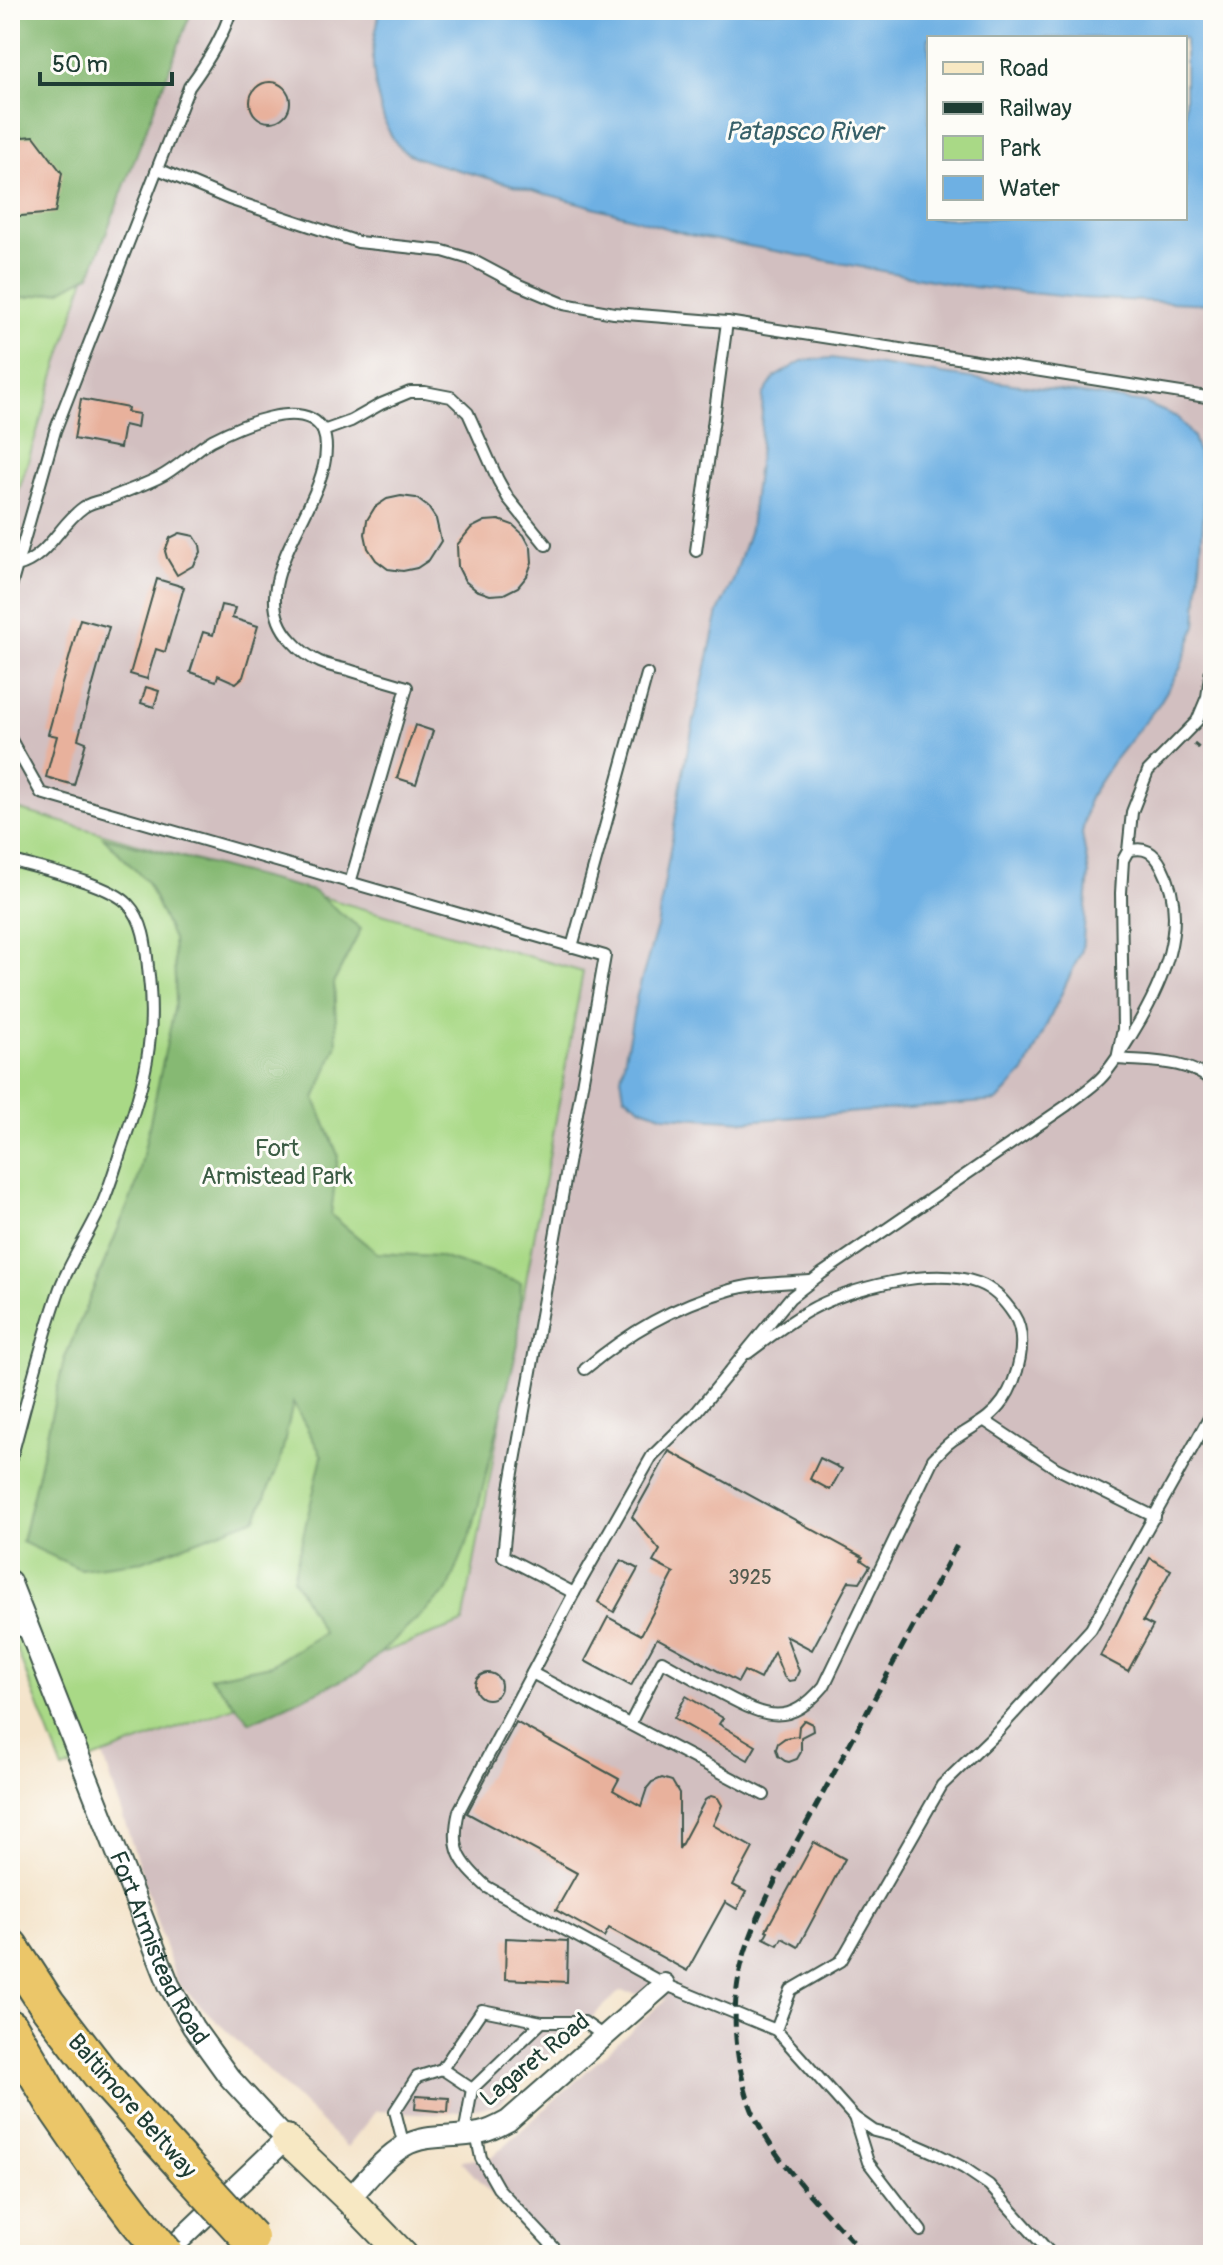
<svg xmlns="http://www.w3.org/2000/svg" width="1223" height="2265" font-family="Pangolin,sans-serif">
<rect width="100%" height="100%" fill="#fdfcf7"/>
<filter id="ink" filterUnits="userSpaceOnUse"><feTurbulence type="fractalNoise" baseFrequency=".0125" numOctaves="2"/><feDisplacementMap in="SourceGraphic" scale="16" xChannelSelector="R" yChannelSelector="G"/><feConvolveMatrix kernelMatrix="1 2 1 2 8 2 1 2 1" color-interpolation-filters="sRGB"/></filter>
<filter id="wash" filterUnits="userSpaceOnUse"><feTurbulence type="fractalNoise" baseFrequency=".006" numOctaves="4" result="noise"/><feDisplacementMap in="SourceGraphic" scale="32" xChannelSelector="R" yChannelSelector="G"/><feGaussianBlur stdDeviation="1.8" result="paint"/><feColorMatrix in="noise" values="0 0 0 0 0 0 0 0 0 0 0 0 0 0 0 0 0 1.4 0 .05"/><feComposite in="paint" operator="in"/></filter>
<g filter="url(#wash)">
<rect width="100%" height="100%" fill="#f4e4cb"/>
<path fill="#d2bfc0" d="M168,10H380L372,51L376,86L382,110L393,139L433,163L619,214L689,235L963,286L1079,298L1213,304V2255H547L461,2161L492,2157L666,1999L620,1991L497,2106L436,2114L376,2111L347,2147L177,1983L103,1755L463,1623L582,972L10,807V519Z"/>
<g fill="#a9d986" stroke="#648b5d" stroke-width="2">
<path d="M10,10H168L10,519Z"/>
<path d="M10,807L583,972L463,1623L63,1770L10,1632Z"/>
</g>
<g fill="#86b973" stroke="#527b54" stroke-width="2">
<path d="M10,10H192L90,275L61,291L29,297L10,298Z"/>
<path d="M103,837L313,891L361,929L334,982L337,1044L315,1099L338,1155L331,1215L377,1253L438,1256L521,1283L518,1345L473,1528L448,1590L360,1672L250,1722L210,1677L271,1665L323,1633L293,1578L322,1456L293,1403L280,1462L256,1518L143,1561L80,1569L22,1542L64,1360L137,1183L176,1000L173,939L147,882Z"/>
</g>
<g fill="#6eb0e3" stroke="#46768c" stroke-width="2" fill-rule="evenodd">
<path d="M380,10H1213V304L1079,298L963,286L689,235L619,214L433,163C424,160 412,157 404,151C382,135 372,79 373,53C373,39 378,24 380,10ZM929,38H1185V218H929Z"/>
<path d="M831,358L1145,403L1177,417L1193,437L1202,465L1204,509L1196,626L1180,669L1159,704L1112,763L1089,798L1082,834L1089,874L1082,950L1025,1071L997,1101L746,1121L665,1116L642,1108L624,1095L621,1077L637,995L657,927L684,767L718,612L733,581L750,529L760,446L763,395L775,377L802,361Z"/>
</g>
<g id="blocks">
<g fill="#e8b19c">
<circle cx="270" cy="102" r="20"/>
<path d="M34,136L62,173L55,213L10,217V138Z"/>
<path d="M81,399L128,408L127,412L139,414L137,428L124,425L120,448L74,439Z"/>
<path d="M401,496L416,498L428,507L436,519L441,541L429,560L417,568L403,571L388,569L376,560L368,548L365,534L367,520L375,507L387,499Z"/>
<path d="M499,520L513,525L524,535L531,548L532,562L527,576L518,587L504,594L490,595L476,590L465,581L458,567L457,545L471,528L485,521Z"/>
<path d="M180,533L194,536L200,545L201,552L194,565L177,575L167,558L165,551L170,538Z"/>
<path d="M157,579L184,587L165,652L156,649L147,679L130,674Z"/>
<path d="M221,605L235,608L232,618L258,626L243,677L236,683L218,675L216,681L190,672L203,632L213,635Z"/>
<path d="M80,619L109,627L78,739L86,742L74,785L46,777L57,736L48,734Z"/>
<path d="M146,687L159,691L154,707L141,703Z"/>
<path d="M415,725L433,731L416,784L397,778Z"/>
<path d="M669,1451L863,1557L861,1560L870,1566L860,1582L849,1581L812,1650L786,1636L799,1671L795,1680L789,1681L784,1677L774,1652L760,1679L744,1671L738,1682L657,1638L631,1686L585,1661L608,1617L641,1635L674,1573L653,1562L660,1550L632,1517Z"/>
<path d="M820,1458L842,1469L830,1490L810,1479Z"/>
<path d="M1150,1558L1171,1570L1143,1621L1153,1626L1128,1671L1100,1656Z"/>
<path d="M621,1560L638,1569L614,1612L598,1602Z"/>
<circle cx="488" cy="1686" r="13"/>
<path d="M686,1696L723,1718L719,1724L756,1746L748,1760L674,1718Z"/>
<path d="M804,1720L812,1724L813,1731L801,1737V1752L797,1759L789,1762L785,1761L778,1756L776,1749L778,1743L785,1738L798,1736L799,1726Z"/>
<path d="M516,1722L619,1779L613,1790L641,1806L647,1788L652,1782L662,1778L672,1781L679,1793V1849L705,1800L711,1796L718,1798L722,1805L713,1825L753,1848L733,1885L746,1892L737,1909L725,1902L687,1971L609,1928L604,1937L556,1910L577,1873L467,1813Z"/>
<path d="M814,1842L845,1859L798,1947L782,1938L778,1945L764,1938L768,1931L766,1930Z"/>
<path d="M506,1938L568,1941L567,1982L505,1979Z"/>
<path d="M416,2096L449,2098L448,2112L415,2109Z"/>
</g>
</g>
</g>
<g filter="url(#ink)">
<use href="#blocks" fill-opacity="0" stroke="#3f564b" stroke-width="2"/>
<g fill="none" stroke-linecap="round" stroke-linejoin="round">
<g stroke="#3f564b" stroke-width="14">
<g id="lane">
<path d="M158,169L229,199L358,242L443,251L470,259L519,285L564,304L614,313L727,322L1213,398"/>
<path d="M323,431L351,421L381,404L410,392H425L451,397L468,413L498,480L508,498L546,545"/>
<path d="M696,551L727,322"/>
<path d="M17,566C48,558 59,524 84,507C91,502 99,501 107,499C124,492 141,486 158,478C177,469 193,451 212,440C237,427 305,396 323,431C325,436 326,443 326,448C326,509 240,585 291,640C299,649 308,657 320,662C329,666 339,668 349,670C368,676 388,681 407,687L350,883"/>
<path d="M10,590L55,431L189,87C206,64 223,38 231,10"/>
<path d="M10,738L41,793L605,956L510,1489L503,1556L574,1593L652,1456L695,1414L790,1298L821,1274L1066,1106C1077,1097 1090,1089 1100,1079C1113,1066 1122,1050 1132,1034C1162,986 1191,922 1162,867C1154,852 1145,846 1128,851L1123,860L1121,893L1123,1029L1117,1059"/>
<path d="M1128,851L1132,812L1148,771L1197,721L1207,697L1213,656"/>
<path d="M10,860C40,869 108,883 128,904C144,921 146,945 148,967C157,1040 145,1082 121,1150C115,1169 109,1189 101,1207C88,1235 71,1260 60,1288C40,1345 26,1405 10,1463"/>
<path d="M572,947L647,674"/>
<path d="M1117,1059C1150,1062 1187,1059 1213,1082"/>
<path d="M585,1369C629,1332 674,1306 730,1290C753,1283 785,1283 810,1281"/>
<path d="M985,1421L1056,1468L1155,1517"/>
<path d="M574,1593L459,1811C450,1849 459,1862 487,1887L664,1984L776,2030L854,2117L874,2131L898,2137L935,2153L964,2168L989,2185L1052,2255"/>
<path d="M10,1626L30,1635"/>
<path d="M532,1673L764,1795"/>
<path d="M630,1724L662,1661C683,1673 703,1684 724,1695C767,1718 789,1727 824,1686L933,1459C940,1452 947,1443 956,1438C973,1426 990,1420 1003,1401C1018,1379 1029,1338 1014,1315C1005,1301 994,1289 978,1283C933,1266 848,1288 808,1311C787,1323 767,1339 748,1353"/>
<path d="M542,2022H584L605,2037"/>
<path d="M776,2030L791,1990L841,1961L942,1785L994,1735L1091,1629L1213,1411"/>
<path d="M854,2117L868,2162L921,2231"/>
<path d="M476,2134L481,2158L498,2188L561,2255"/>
<path d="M464,2135L472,2089"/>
<path d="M404,2146L395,2111L417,2077L442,2069L482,2010L542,2022L472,2089L442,2069"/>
</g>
</g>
<g stroke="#3f564b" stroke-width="24">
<g id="street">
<path id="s1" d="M10,1581L169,1985L193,2027L229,2077L286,2139L164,2255"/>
<path d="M349,2199C366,2181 383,2158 404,2146C427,2133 454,2139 479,2133C490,2131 499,2126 508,2121L664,1984"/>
</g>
</g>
<g stroke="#3f564b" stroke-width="32">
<path id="secondary" d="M286,2139L349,2199L403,2255"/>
</g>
<g stroke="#3f564b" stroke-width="40">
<g id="highway">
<path d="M10,1947L47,2004L100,2073L185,2167"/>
<path d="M10,2028L58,2110L96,2165L136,2218"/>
</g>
</g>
<path stroke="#3f564b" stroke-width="3" stroke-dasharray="6 6" stroke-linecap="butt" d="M1194,744L1213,759"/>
<use href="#lane" stroke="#fff" stroke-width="10"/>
<use href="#street" stroke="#fff" stroke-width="20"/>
<use href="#secondary" stroke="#f7e8c3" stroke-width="28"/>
<use href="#highway" stroke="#ebc669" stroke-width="36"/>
<path stroke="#1f3d34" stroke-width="5" stroke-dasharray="12 6" stroke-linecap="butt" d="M865,2255C826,2211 768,2158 749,2102C734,2056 730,2005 743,1959C760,1901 794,1848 822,1795C867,1712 912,1629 957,1545"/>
<g stroke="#3f564b" stroke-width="40" stroke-linecap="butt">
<g id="highway-bridge">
<path d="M185,2167L250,2238"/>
<path d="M136,2218L166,2255"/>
</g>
</g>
<use href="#highway-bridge" stroke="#ebc669" stroke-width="36"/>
</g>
</g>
<g text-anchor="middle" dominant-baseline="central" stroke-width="6" stroke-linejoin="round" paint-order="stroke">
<g font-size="20" fill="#515a4e">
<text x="750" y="1577">3925</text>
</g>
<g font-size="24" fill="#3b5c44" stroke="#fdfcf7">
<text x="277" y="1148">Fort<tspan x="277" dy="28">Armistead Park</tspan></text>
</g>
<g font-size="24" fill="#1f3d34" stroke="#fdfcf7">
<text stroke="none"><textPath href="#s1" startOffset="396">Fort Armistead Road</textPath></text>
<text transform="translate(535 2060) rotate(-39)">Lagaret Road</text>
<text transform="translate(132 2106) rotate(49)">Baltimore Beltway</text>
</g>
<g font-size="26" font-style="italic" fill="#376069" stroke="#fdfcf7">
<text x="804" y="132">Patapsco River</text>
</g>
</g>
<rect width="1223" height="2265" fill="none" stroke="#fdfcf7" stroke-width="40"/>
<rect x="927" y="36" width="260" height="184" fill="#fdfcf7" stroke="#a4b0a9" stroke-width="2"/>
<rect x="943" y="62" width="40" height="12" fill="#f7e8c3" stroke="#a4b0a9" stroke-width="2"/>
<text x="999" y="76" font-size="24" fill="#1f3d34">Road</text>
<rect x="943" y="102" width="40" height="12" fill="#1f3d34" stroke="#a4b0a9" stroke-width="2"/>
<text x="999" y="116" font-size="24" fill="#1f3d34">Railway</text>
<rect x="943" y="136" width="40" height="24" fill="#a9d986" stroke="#a4b0a9" stroke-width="2"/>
<text x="999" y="156" font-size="24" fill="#1f3d34">Park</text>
<rect x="943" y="176" width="40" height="24" fill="#6eb0e3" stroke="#a4b0a9" stroke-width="2"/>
<text x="999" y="196" font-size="24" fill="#1f3d34">Water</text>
<path d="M40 72v12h132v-12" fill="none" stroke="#1f3d34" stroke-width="4"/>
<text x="52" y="72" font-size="24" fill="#1f3d34" stroke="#fdfcf7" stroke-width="6" paint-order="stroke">50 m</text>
</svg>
